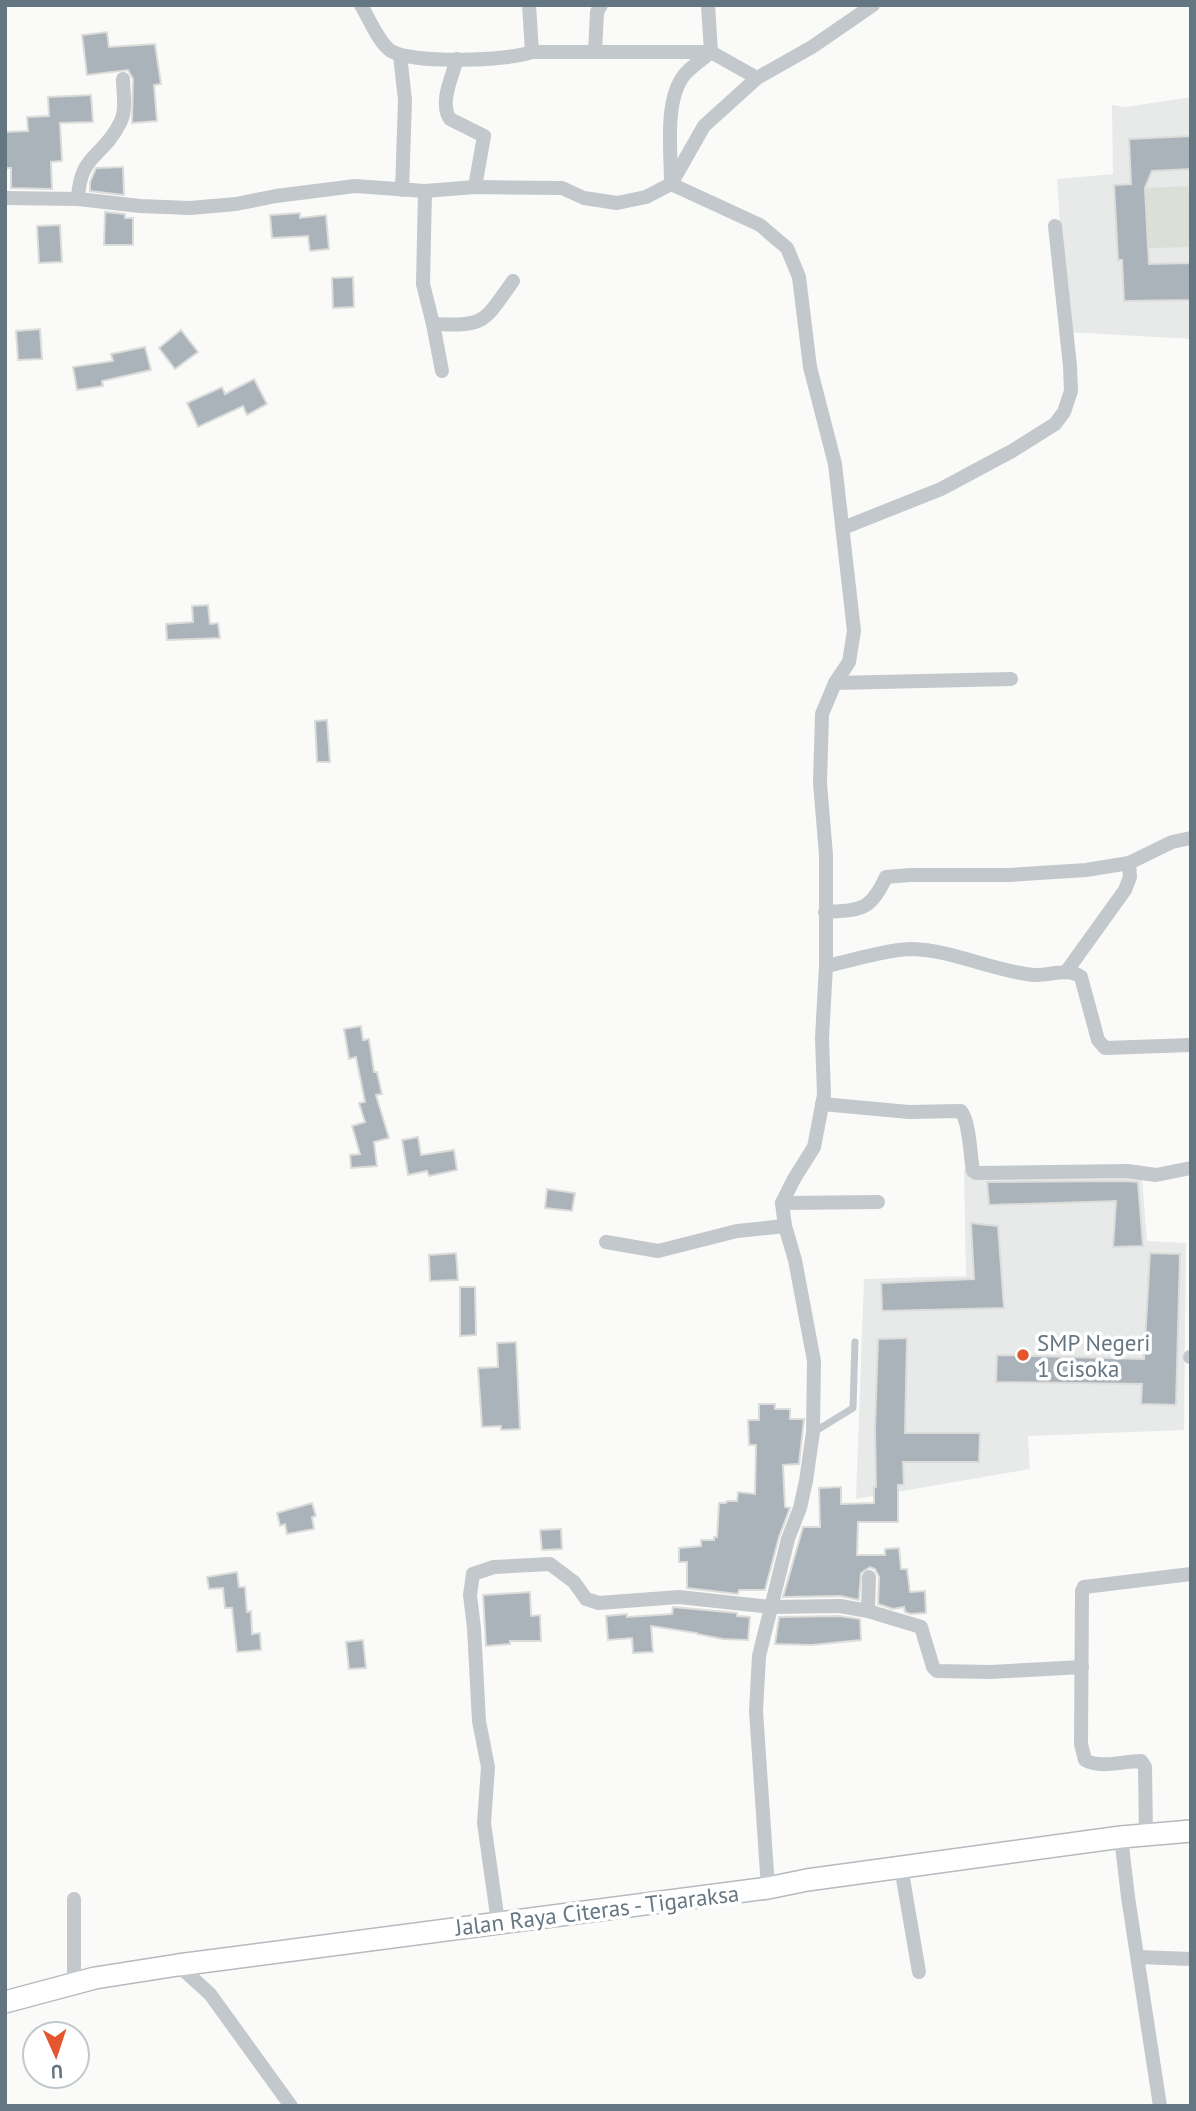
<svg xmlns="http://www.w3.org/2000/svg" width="1196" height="2111" font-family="'PT Sans',sans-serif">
<rect width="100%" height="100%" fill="#fafaf8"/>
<g fill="#e8e9e9">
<path d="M1191,97V339L1067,332L1057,179L1113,174L1112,105L1126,107Z"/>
<path d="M1141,1165L1147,1241L1186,1243L1184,1430L1028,1436L1030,1469L856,1499L864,1279L966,1276L964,1169Z"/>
</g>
<path fill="#dadfd7" d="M1191,186V247L1149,248L1145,188Z"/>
<g fill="#aab3b9" stroke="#dcdcda" stroke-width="2">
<path d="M107,32L109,47L155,44L161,84L154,85L157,121L132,123L133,79L128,70L87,75L82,35Z"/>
<path d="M91,95L93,122L60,123L62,161L51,162L52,189L11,188V168H5V132L28,131L27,117L49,116L48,97Z"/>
<path d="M1191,136V169L1152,171L1145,188L1149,264L1191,263V300L1124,301L1122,260H1118L1114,185L1131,184L1129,139Z"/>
<path d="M123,167L124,195L90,191V182L96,168Z"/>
<path d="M105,212L125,214V218H133V245H104Z"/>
<path d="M300,213V218L326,215L329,249L310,251L308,236L272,238L270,215Z"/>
<path d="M60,225L62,262L39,263L37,226Z"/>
<path d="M353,277L354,307L333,308L332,278Z"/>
<path d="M40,329L42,359L18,360L16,331Z"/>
<path d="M181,330L198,352L175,369L159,348Z"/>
<path d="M145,347L151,370L102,381L103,386L77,390L73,367L113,361L111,354Z"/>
<path d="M254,379L267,404L247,415L243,406L198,427L187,403L222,387L225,394Z"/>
<path d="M208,605L210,624L218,623L220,638L167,640L166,624L193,622L192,606Z"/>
<path d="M327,720L330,762H317L315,721Z"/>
<path d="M361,1026L363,1040L369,1039L374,1072H377L382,1094L376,1095L389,1138L374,1142L377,1166L351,1168L350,1155L360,1154L352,1126L365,1122L359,1103L365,1102L356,1057L349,1059L344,1029Z"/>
<path d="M418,1137L421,1155L454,1150L457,1170L429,1176L427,1171L408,1175L402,1140Z"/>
<path d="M1126,1181L1138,1182L1143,1246L1113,1247L1116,1201L989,1205L987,1182Z"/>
<path d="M547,1189L575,1193L572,1211L545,1208Z"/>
<path d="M971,1223L998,1226L1004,1308L882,1311L881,1283L974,1279Z"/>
<path d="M456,1253L458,1280L430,1281L429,1255Z"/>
<path d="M1150,1253L1180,1254L1176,1405L1141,1404L1142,1384L996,1382L997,1355L1144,1359Z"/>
<path d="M460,1287H475L476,1335L460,1336Z"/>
<path d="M907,1338L905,1433H980L979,1462H903L904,1485H898V1522H858L857,1555H885V1549L899,1548L901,1569H907L910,1592L925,1591L926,1613L910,1614L905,1612L904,1607L893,1609L878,1604L879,1577L875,1569L870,1567L861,1573L859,1600L840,1596L783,1597L803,1527H820L819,1488L841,1487V1504L874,1503V1487H876L875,1429L878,1339Z"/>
<path d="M516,1342L520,1429L501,1430V1426L482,1427L478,1368L498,1367L497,1343Z"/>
<path d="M759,1404H775V1409H790V1419H804L799,1464L783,1465L785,1507L790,1508L779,1537L765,1590H739L738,1594L687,1588V1562H679V1548L701,1546V1540H714V1537H717L719,1503H726L727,1501H737L738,1492L755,1494L756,1445H749L748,1420H759Z"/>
<path d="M312,1503L316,1516L312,1517L314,1529L287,1534L285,1524L280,1526L277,1513Z"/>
<path d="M561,1529L562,1549L542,1550L540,1530Z"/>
<path d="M237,1572L239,1587H245L247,1612L251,1611L252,1634L260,1633L261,1650L237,1652L232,1608H225L223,1588L209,1589L207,1577Z"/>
<path d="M530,1592L531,1616L540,1615L541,1641H510V1644L486,1646L483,1595Z"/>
<path d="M673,1607L737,1613V1616L750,1617L748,1640L723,1639L697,1634V1633L651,1626L653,1652L633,1653L632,1638L608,1640L606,1616L627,1614V1617L672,1614Z"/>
<path d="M839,1616L860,1619L861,1640L812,1645L775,1644L779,1617Z"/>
<path d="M363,1640L366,1668L349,1669L346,1642Z"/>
</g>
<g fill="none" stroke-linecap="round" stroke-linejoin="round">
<g stroke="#b5babe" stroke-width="24">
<path id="primary" d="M5,2002L95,1978L178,1965L768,1888L807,1880L1121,1837L1191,1831"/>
</g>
<path stroke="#c3c8cc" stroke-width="7" d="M814,1432L853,1408L855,1342"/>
<g stroke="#c3c8cc" stroke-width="14">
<path d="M361,5C369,18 378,42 391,51C413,64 508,61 532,52H711L757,78"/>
<path d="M529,5L532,52"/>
<path d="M595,52L597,12L601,5"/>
<path d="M400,55L405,100L402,190"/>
<path d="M457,59C452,77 439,103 450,119L484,136L475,187"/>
<path d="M671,182C671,151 664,99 685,74C692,66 703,59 711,52L708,5"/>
<path d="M671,184L760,225L787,248L799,277L810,367L835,464L854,631L849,662L835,683L822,714L820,783L826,855V966L822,1038L824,1095L814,1147L794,1179L782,1203L785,1226L795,1260L814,1361L813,1432L806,1481L800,1508L788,1539L759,1656L756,1711L768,1888"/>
<path d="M425,191L423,284L433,324C486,326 483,323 513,281"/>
<path d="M5,198L78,199L140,206L190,208L236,204L276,196L355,186L425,191L475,187L562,188L584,198L617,203L646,197L671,184L704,126L757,78L812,47L873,5"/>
<path d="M78,199C80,153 103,158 120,123C127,110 123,93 123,79"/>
<path d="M433,324L442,371"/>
<path d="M843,528L941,489L1012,451L1055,424L1064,412L1071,391L1070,366L1055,226"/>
<path d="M835,683L1011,679"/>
<path d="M825,912C862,910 870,911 886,877L910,875H1009L1086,870L1129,863L1172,842L1191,838"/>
<path d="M826,966C850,961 888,949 911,949C954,950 992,971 1034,975C1049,976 1069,967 1081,977L1098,1040L1105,1048L1191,1045"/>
<path d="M1066,972L1125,890L1130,877L1129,863"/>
<path d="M822,1104L909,1112L961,1111C970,1123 970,1155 973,1171L976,1173L1127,1171L1156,1175L1191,1168"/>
<path d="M782,1203L878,1202"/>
<path d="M606,1242L658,1251L737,1231L785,1226"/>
<path d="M1190,1357H1191"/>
<path d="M868,1611L921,1627L933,1667L937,1671L991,1672L1082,1667"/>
<path d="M1146,1835L1145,1767L1141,1761C1123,1761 1101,1769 1085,1760L1081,1744L1082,1591L1084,1587L1191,1574"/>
<path d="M1121,1837L1128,1897L1160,2106"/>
<path d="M901,1867L919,1972"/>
<path d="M498,1922L484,1823L488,1767L479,1721L474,1628L470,1595L473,1574L494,1567L550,1564L574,1582L586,1599L599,1603L679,1597L771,1607L840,1606L868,1611L869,1577"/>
<path d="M1138,1957L1191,1959"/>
<path d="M178,1965L210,1994L291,2106"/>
<path d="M74,1983V1899"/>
</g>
<use href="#primary" stroke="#fff" stroke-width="21"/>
</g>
<circle fill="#e4572e" stroke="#fff" stroke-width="2.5" cx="1023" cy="1355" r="7"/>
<g text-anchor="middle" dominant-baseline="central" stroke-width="7" stroke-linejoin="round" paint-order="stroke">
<g font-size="23" fill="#657683" stroke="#fff" text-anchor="start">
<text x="1037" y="1342">SMP Negeri<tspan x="1037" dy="26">1 Cisoka</tspan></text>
</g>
<g font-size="23" fill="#657683" stroke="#fff">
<text transform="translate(597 1910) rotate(-7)">Jalan Raya Citeras - Tigaraksa</text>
</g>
</g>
<rect width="1196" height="2111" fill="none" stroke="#657683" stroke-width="14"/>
<g transform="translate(56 2055) rotate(177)"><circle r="33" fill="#ffffff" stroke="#c1c8cd" stroke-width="2"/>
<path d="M0-5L12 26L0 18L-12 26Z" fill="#e4572e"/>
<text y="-10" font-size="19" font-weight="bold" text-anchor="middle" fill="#657683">U</text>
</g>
</svg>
